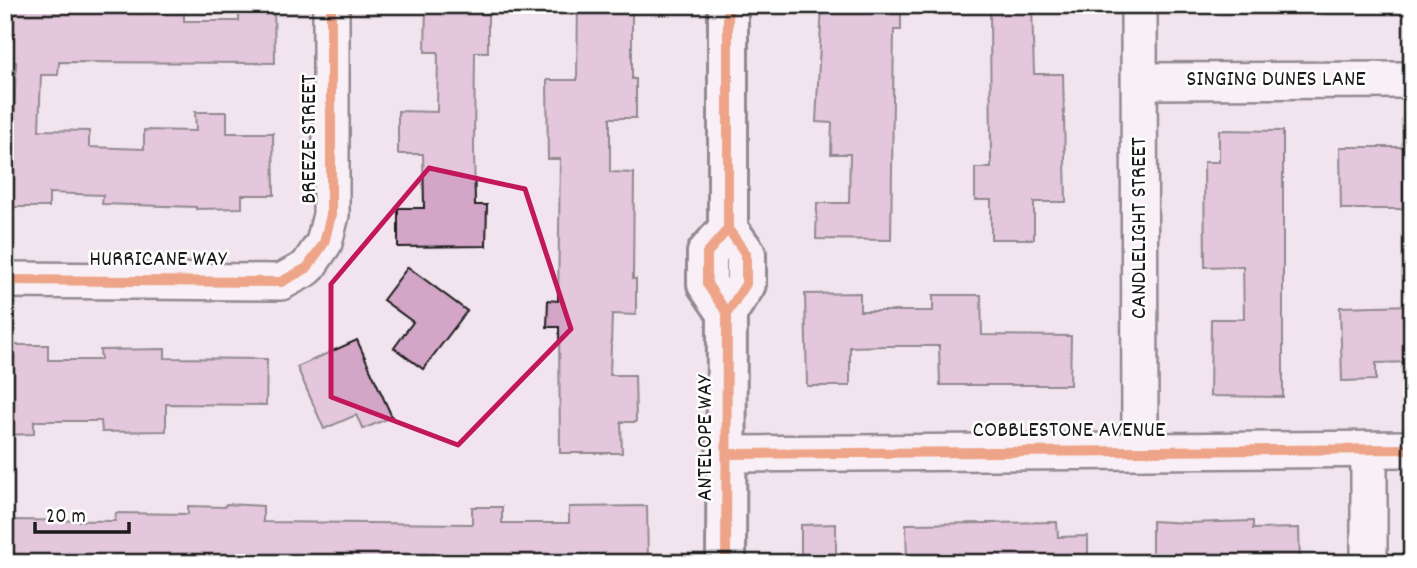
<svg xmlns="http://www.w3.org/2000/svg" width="1417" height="568" font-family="Dekko,sans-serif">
<rect width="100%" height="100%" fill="#f2e4ee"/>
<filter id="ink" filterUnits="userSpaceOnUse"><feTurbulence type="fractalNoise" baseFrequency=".0143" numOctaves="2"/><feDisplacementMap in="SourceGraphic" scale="14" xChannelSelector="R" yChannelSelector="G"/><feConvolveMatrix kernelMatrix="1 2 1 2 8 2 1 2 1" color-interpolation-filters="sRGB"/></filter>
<g filter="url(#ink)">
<g fill="#d3a5c7" stroke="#1c1c1c" stroke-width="2">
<path d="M13,5H184V21H239V5H274L275,63L59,62L58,75H41L39,130L89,131V147L144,149V130L196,131L195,112H227V133H273L274,195H242V208L196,209V207L102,204L103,195L49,193V207H11L16,62H12Z"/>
<path d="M426,5H488V52H475L474,147L475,205H487L486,246L398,247V208H424L423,154H398V111L437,112L438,52H425Z"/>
<path d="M578,5H632V79H636V118H610V172L634,173L633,279H636V315L612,314L610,375H635L636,422H621L622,453H560L559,327H547L548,300L558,301L560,159H548L547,80H577Z"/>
<path d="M822,5H901V30H894L891,240L816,239L817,203H849L850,154H831L832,123L816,122Z"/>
<path d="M990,5H1032L1034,74H1063L1066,202H1034V239H991V200H975V168H991Z"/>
<path d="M1219,130L1283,131V397L1210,396L1211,319H1244L1243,266L1205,267L1204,162H1219Z"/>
<path d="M1340,147H1403V209H1341Z"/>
<path d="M408,267L467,311L423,369L394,348L413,322L383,300Z"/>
<path d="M860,293V311H933V295H981L982,335L1071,336L1070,385H940L939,346H886L850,347V386H807L805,294Z"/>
<path d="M1412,305V362L1376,363V380L1342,381L1340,307Z"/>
<path d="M357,340L392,417L363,429L356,415L324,429L297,367Z"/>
<path d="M5,345H48V360H101L100,350L165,349V358L267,359L266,405L166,404V431L102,432L101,421H34V434L5,435Z"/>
<path d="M226,504L263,506V522L472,524V507H502V523H569V507L647,506L648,563H606V560L549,563H413V560H359V563H127V557H67V563H5V520L115,521L116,513L188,514V506L225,507Z"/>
<path d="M1152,521L1188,523L1253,521V529L1299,528L1300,563H1152Z"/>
<path d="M1057,522L1058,537L1088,536V563H907L906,524Z"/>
<path d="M836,524V563H801V525Z"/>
</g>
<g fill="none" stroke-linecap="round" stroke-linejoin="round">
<g stroke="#1c1c1c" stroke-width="40">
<g id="street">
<path d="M1139,5L1140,451"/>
<path d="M1140,81L1412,80"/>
<path d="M5,280L281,282L307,268L324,243L331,215V5"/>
<path d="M1369,450V563"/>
<path d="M727,454L1412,449"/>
</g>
</g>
<g stroke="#1c1c1c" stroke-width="44">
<g id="secondary">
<path d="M727,313L707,284V253L728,229"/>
<path d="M726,563L727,313L746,284V254L728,229V5"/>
</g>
</g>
<use href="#street" stroke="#fff" stroke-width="35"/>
<use href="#secondary" stroke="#fff" stroke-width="38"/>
<g stroke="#fff" stroke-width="15">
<g id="cycleway">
<path d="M5,280L281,282L307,268L324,243L331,215V5"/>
<path d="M727,313L707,284V253L728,229"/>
<path d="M727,454L1412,449"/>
<path d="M726,563L727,313L746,284V254L728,229V5"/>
</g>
</g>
<use href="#cycleway" stroke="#e8590c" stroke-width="10"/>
</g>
</g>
<path d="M0 0H1417V568H0ZM429,168L525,189L571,329L458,445L331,397V284Z" fill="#f2e4ee" fill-opacity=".55" fill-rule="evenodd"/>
<path fill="none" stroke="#c2185b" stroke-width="5" stroke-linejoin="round" d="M429,168L525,189L571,329L458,445L331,397V284Z"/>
<g text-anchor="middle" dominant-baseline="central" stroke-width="5" stroke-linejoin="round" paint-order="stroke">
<g font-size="23" fill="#1c1c1c" stroke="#fff">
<text x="1276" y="80">SINGING DUNES LANE</text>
<text transform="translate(310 139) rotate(-90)">BREEZE STREET</text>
<text transform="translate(1140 228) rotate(-90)">CANDLELIGHT STREET</text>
<text x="158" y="260">HURRICANE WAY</text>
<text x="1069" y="431">COBBLESTONE AVENUE</text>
<text transform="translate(706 438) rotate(-90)">ANTELOPE WAY</text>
</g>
</g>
<rect width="1417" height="568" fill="none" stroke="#fff" stroke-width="28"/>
<rect x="14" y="14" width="1389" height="540" fill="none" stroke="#1c1c1c" stroke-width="2.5" filter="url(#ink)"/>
<path d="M35 522v10h94v-10" fill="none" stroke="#1c1c1c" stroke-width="3.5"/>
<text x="46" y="522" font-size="21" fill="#1c1c1c" stroke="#ffffff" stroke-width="5" paint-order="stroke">20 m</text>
</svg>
